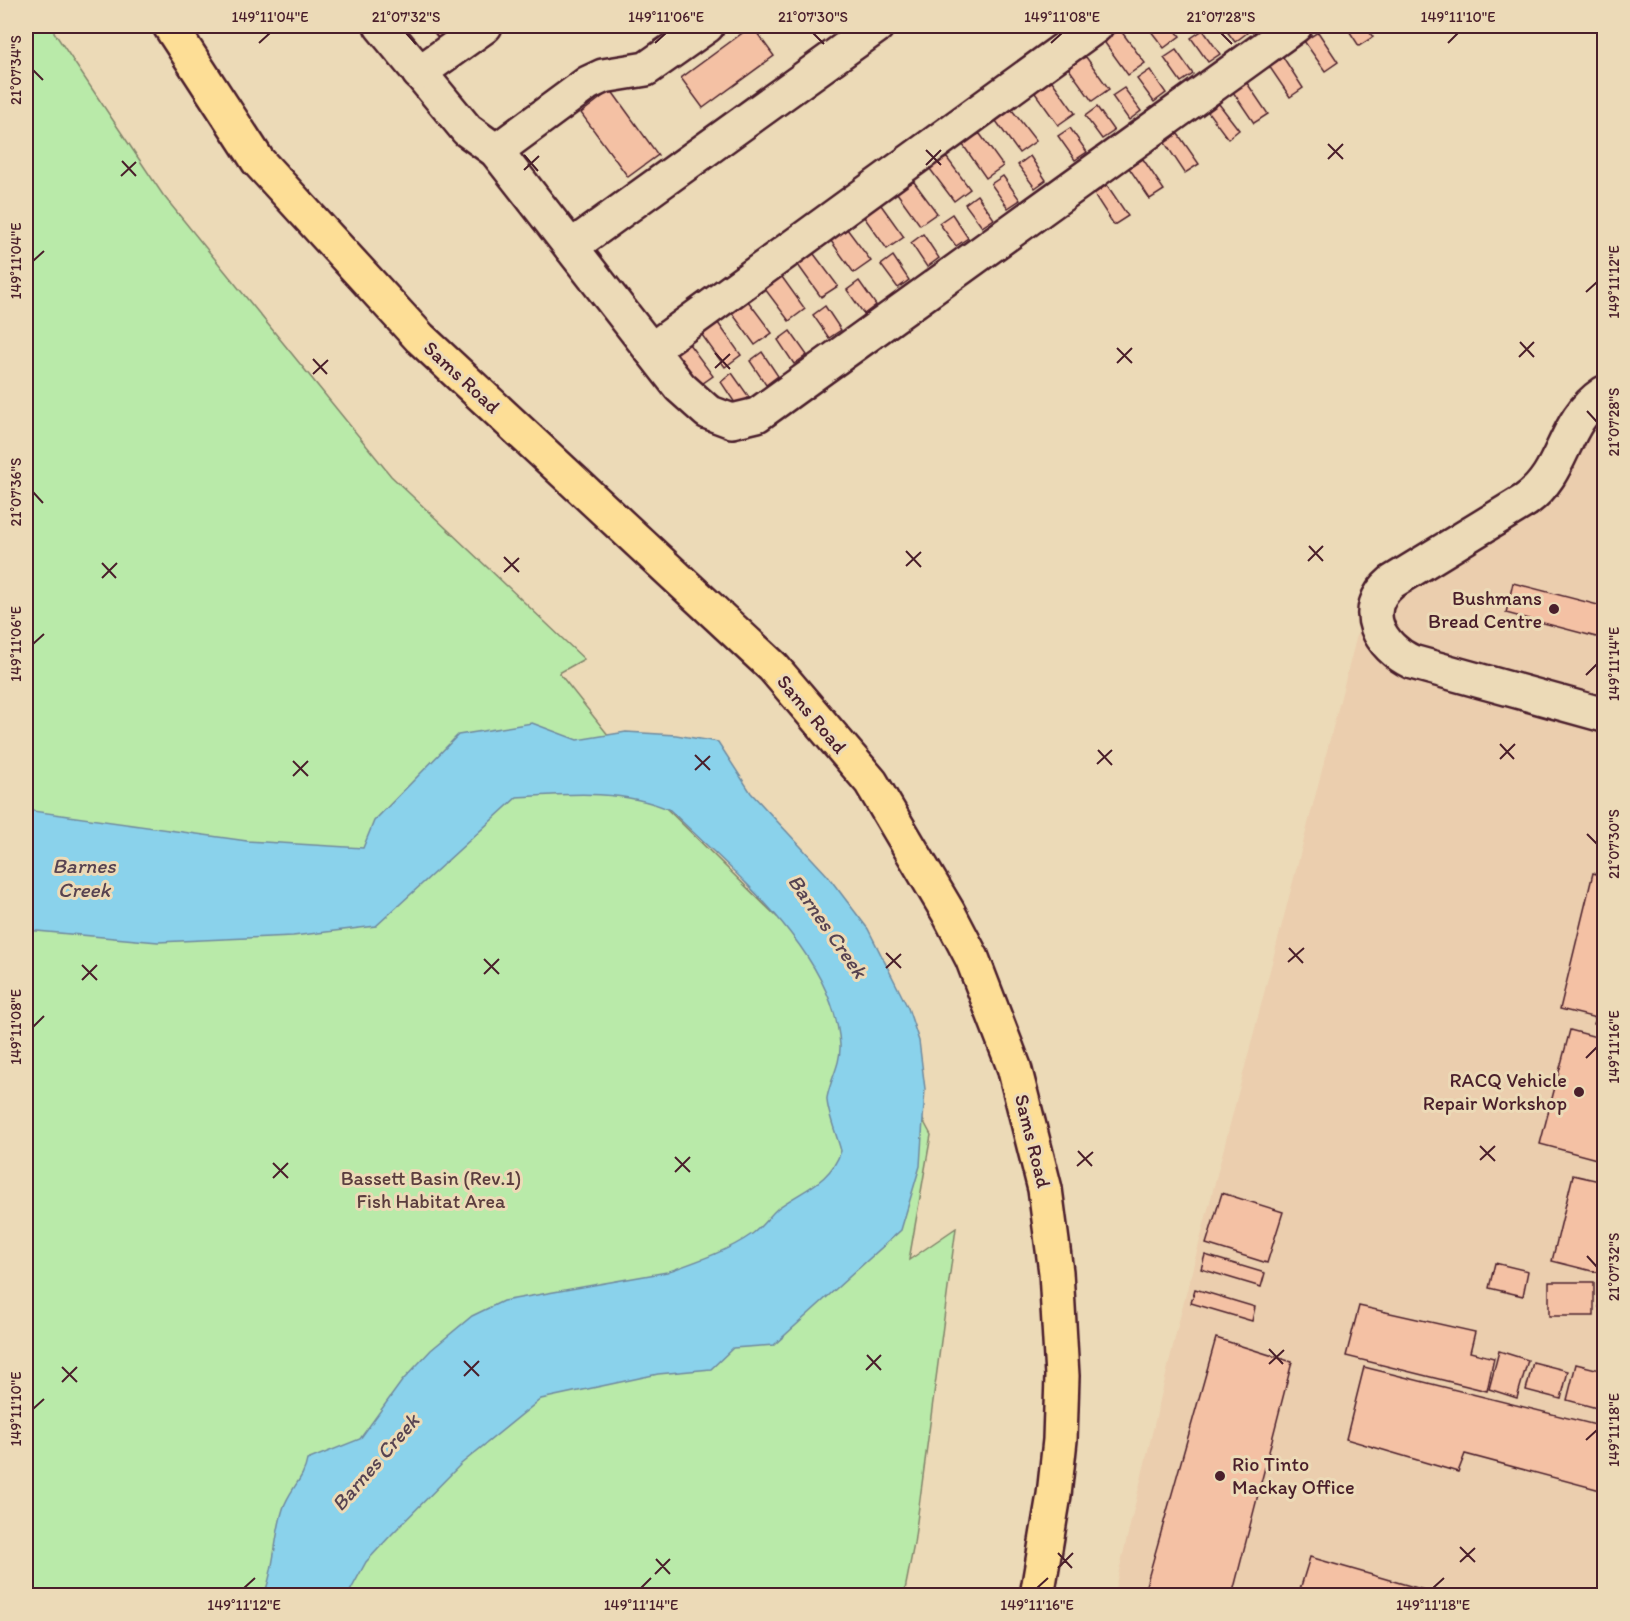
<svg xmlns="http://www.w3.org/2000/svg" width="1630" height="1621" font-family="Itim,sans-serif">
<rect width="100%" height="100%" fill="#ecdab7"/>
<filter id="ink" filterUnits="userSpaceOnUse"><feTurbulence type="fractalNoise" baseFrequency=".0167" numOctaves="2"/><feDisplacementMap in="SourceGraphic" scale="12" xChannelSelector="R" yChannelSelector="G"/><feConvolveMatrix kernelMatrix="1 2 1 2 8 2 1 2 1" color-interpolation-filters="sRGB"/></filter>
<g filter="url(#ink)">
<path fill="#ebceae" d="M1604,429V1595L1113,1596L1179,1321L1371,581Z"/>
<path fill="#b9eaa9" stroke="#82846a" stroke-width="1.5" d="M26,26H50L163,195L391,476L584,659L559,673L666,808L777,917L812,912L931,1135L909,1260L956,1228L914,1544L904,1595L26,1596Z"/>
<path fill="#8ad2eb" stroke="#708a9e" stroke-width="1.5" d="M532,723L577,740L626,732L676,735L718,742L751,793L827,875L868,929L908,1008L919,1041L925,1089L920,1166L901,1230L774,1345L733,1348L711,1369L658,1374L541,1399L461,1464L392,1534L366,1562L348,1595H264C275,1568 274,1537 283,1509C289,1490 304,1479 307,1460L360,1439L402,1381L431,1350L472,1316L503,1301L667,1272C695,1262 728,1251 752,1234C762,1227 769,1216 778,1208C804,1189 830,1183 841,1151C838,1139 826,1109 827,1098C830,1080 841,1064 840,1045C834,952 732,871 670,810C624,789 567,794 517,797L376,926L293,936L158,942L26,930V810L247,841L363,848L374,821L458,735Z"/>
<g fill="#f4c1a4" stroke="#4a1f2b" stroke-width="1.5">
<path d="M429,26H454L456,28L439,39Z"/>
<path d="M752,26L774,56L703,108L681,78Z"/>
<path d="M1147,26H1172L1180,36L1164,48Z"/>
<path d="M1223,26H1241L1247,33L1235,42Z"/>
<path d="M1346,26H1365L1373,37L1359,46Z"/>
<path d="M1203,30L1220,54L1208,62L1191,38Z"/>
<path d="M1121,31L1145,63L1128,75L1105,43L1111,34Z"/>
<path d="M1318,32L1338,62L1325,71L1304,41Z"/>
<path d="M1176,50L1193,74L1181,82L1164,58Z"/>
<path d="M1086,57L1109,89L1092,101L1069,69L1075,61Z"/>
<path d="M1283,57L1303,88L1290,97L1269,66Z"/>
<path d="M1150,70L1166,93L1154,102L1137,79Z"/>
<path d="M1052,81L1075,113L1058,125L1035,93L1041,85Z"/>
<path d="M1247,83L1268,114L1254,123L1233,92Z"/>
<path d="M1124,88L1141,111L1129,120L1112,96Z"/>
<path d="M611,90L658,155L628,177L581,113Z"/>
<path d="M1219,104L1239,130L1228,139L1208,112Z"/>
<path d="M1097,107L1114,131L1102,139L1085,116Z"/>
<path d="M1012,110L1036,141L1019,153L996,121L1002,113Z"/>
<path d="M1070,128L1087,152L1075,160L1058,136Z"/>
<path d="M980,134L1003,166L986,178L963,145L969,137Z"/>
<path d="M1178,134L1199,164L1185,173L1165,143Z"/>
<path d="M1030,156L1046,180L1035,188L1018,165Z"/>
<path d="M947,158L970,189L954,201L930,169L937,161Z"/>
<path d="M1143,159L1164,190L1150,199L1129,168Z"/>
<path d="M1003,176L1020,200L1008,208L991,184Z"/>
<path d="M914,182L937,213L920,225L897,193L904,185Z"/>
<path d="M1107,185L1128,216L1114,225L1094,194Z"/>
<path d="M977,195L994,219L982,227L965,204Z"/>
<path d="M881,205L904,237L887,249L864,217L870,209Z"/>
<path d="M952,214L968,238L956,246L939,223Z"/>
<path d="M847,229L871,261L854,273L831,241L837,233Z"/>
<path d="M923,234L939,258L927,267L911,243Z"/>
<path d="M814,254L838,286L821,297L798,265L805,257Z"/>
<path d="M893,256L909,280L898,288L881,265Z"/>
<path d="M782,277L805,309L789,321L765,289L772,280Z"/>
<path d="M859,281L876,305L864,314L847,290Z"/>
<path d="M748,301L772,333L755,345L732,313L738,305Z"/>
<path d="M825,306L841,330L829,338L813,315Z"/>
<path d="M718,323L741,355L725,367L702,335L708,327Z"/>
<path d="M790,331L807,355L794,364L778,340Z"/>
<path d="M689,344L713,376L696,388L673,356L679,348Z"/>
<path d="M762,352L778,376L766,385L750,361Z"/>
<path d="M732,373L749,397L737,406L721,382Z"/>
<path d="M1513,583L1602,606L1601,613L1604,614V639L1506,613Z"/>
<path d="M1593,873L1604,876V1026L1594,1024L1596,1018L1560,1009Z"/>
<path d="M1570,1030L1604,1039V1161L1540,1144Z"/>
<path d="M1573,1175L1604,1182V1274L1552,1261Z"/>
<path d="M1222,1193L1283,1212L1267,1263L1206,1244Z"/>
<path d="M1205,1255L1265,1273L1261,1287L1201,1269Z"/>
<path d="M1495,1263L1528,1271L1523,1296L1489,1288Z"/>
<rect x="1549" y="1282" width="45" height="34"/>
<path d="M1195,1289L1255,1307L1252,1321L1191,1303Z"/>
<path d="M1604,1295V1309L1599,1307Z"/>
<path d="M1359,1306L1475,1332L1470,1352L1494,1358L1487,1391L1346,1356Z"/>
<path d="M1216,1338L1292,1362L1232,1596H1164L1145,1589Z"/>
<path d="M1499,1351L1528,1360L1517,1398L1489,1389Z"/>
<path d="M1533,1362L1568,1371L1561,1399L1526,1390Z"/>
<path d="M1576,1364L1604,1371V1410L1567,1400Z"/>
<path d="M1364,1367L1604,1427V1491L1465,1454L1458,1472L1346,1439Z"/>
<path d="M1310,1557L1445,1596H1298Z"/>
</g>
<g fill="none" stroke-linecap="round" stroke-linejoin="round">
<g stroke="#4a1f2b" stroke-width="38">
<g id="minor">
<path d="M381,26L467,130L496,151L680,387L708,412L732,421L757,415L1295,26"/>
<path d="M419,73L485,26"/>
<path d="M496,151L588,83L603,76L646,69L707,26"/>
<path d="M571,247L877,26"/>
<path d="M651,350L1096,26"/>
<path d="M1604,393C1561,422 1566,471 1526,500L1392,582C1358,610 1380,647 1412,662L1604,715"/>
</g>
</g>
<g stroke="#4a1f2b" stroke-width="38">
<path id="major" d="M170,26L258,161L420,338L773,667L871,782L948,912L972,958L1014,1067L1045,1189L1056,1272L1062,1376L1060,1440L1054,1495L1037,1596"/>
</g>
<use href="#minor" stroke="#ecdab7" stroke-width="33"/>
<use href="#major" stroke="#fdde96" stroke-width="33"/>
</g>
</g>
<path fill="none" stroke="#4a1f2b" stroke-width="2" d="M406,33L416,44M813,33L824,44M1221,33L1232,44M259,43L270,33M655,43L666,33M1051,43L1062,33M1448,43L1458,33M33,70L43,80M1328,144L1343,159M926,150L941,165M524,155L538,171M1328,159L1343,144M122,161L136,176M926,165L941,150M524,170L539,156M121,176L136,162M33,261L44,251M1586,292L1597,282M1520,342L1534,357M1117,348L1132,363M715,353L730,369M1519,357L1534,342M313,359L327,374M1117,363L1132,348M715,368L730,354M313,374L328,360M1587,411L1597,422M33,492L43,503M1309,546L1323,561M906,551L921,567M504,557L519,572M1308,561L1323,546M102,563L116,578M906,566L921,552M504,572L519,558M102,578L117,563M33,644L44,634M1586,675L1597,664M1500,744L1514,759M1098,750L1112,765M695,755L710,770M1500,759L1515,744M293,761L308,776M1097,764L1112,750M695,770L710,756M293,776L308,761M1587,834L1597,844M1289,948L1303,963M886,953L901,968M484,959L499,974M1288,962L1304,948M82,965L97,980M886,968L901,954M484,974L499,959M82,980L97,965M33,1027L44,1016M1586,1058L1597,1047M1480,1146L1495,1161M1078,1151L1092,1166M675,1157L690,1172M1480,1160L1495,1146M273,1163L288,1178M1077,1166L1093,1152M675,1172L690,1157M273,1178L288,1163M1587,1256L1597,1267M1269,1349L1283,1364M867,1355L881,1370M464,1361L479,1376M1269,1364L1284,1350M62,1367L77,1382M866,1370L881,1355M464,1376L479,1361M62,1382L77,1367M33,1409L44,1399M1586,1440L1597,1430M1460,1547L1475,1562M1058,1553L1072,1568M656,1559L670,1574M1460,1562L1475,1548M1058,1568L1073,1553M655,1574L670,1559M244,1588L255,1578M641,1588L651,1578M1037,1588L1048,1578M1433,1588L1444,1578"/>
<g fill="#4a1f2b" stroke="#ecdab7" stroke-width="2">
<circle cx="1554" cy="609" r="6"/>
<circle cx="1579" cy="1092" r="6"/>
<circle cx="1220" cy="1476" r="6"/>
</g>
<g text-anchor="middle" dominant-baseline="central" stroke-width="6" stroke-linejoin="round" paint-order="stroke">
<g font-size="20" fill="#4a1f2b" stroke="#ecdab7">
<text transform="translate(462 377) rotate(43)">Sams Road</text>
<text transform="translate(812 714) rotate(50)">Sams Road</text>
<text transform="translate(1033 1141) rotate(76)">Sams Road</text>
</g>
<g font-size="20" fill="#4a1f2b" stroke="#ecdab7" text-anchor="end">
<text x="1542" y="598">Bushmans<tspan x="1542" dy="23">Bread Centre</tspan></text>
<text x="1567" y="1080">RACQ Vehicle<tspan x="1567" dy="23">Repair Workshop</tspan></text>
<text x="1232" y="1464" text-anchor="start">Rio Tinto<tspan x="1232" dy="23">Mackay Office</tspan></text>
</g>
<g font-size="20" fill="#5b3d3e" stroke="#ecdab7">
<text x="431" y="1178">Bassett Basin (Rev.1)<tspan x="431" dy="23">Fish Habitat Area</tspan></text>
</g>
<g font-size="21" font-style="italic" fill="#574351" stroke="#ecdab7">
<text x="84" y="865">Barnes<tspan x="84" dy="24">Creek</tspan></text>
<text transform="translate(828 926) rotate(55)">Barnes Creek</text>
<text transform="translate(375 1462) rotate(-49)">Barnes Creek</text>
</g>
</g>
<rect width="1630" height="1621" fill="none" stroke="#ecdab7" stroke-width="66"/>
<rect x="33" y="33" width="1564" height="1555" fill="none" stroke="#4a1f2b" stroke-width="2"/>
<g font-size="15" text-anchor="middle" fill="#4a1f2b">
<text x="270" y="22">149°11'04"E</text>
<text x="406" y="22">21°07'32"S</text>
<text x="666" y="22">149°11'06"E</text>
<text x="813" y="22">21°07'30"S</text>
<text x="1062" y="22">149°11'08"E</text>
<text x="1221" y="22">21°07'28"S</text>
<text x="1458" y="22">149°11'10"E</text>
<text transform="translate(16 70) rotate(-90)" y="5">21°07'34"S</text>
<text transform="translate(16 261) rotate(-90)" y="5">149°11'04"E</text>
<text transform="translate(1614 282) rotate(-90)" y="5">149°11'12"E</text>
<text transform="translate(1614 422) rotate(-90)" y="5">21°07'28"S</text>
<text transform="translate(16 492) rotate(-90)" y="5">21°07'36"S</text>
<text transform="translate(16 644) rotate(-90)" y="5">149°11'06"E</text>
<text transform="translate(1614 664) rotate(-90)" y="5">149°11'14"E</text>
<text transform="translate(1614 844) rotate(-90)" y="5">21°07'30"S</text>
<text transform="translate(16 1027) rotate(-90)" y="5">149°11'08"E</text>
<text transform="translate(1614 1047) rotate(-90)" y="5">149°11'16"E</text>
<text transform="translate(1614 1267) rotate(-90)" y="5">21°07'32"S</text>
<text transform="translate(16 1409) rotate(-90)" y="5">149°11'10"E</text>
<text transform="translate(1614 1430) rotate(-90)" y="5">149°11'18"E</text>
<text x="244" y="1610">149°11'12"E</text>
<text x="641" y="1610">149°11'14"E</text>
<text x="1037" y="1610">149°11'16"E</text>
<text x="1433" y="1610">149°11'18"E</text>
</g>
</svg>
